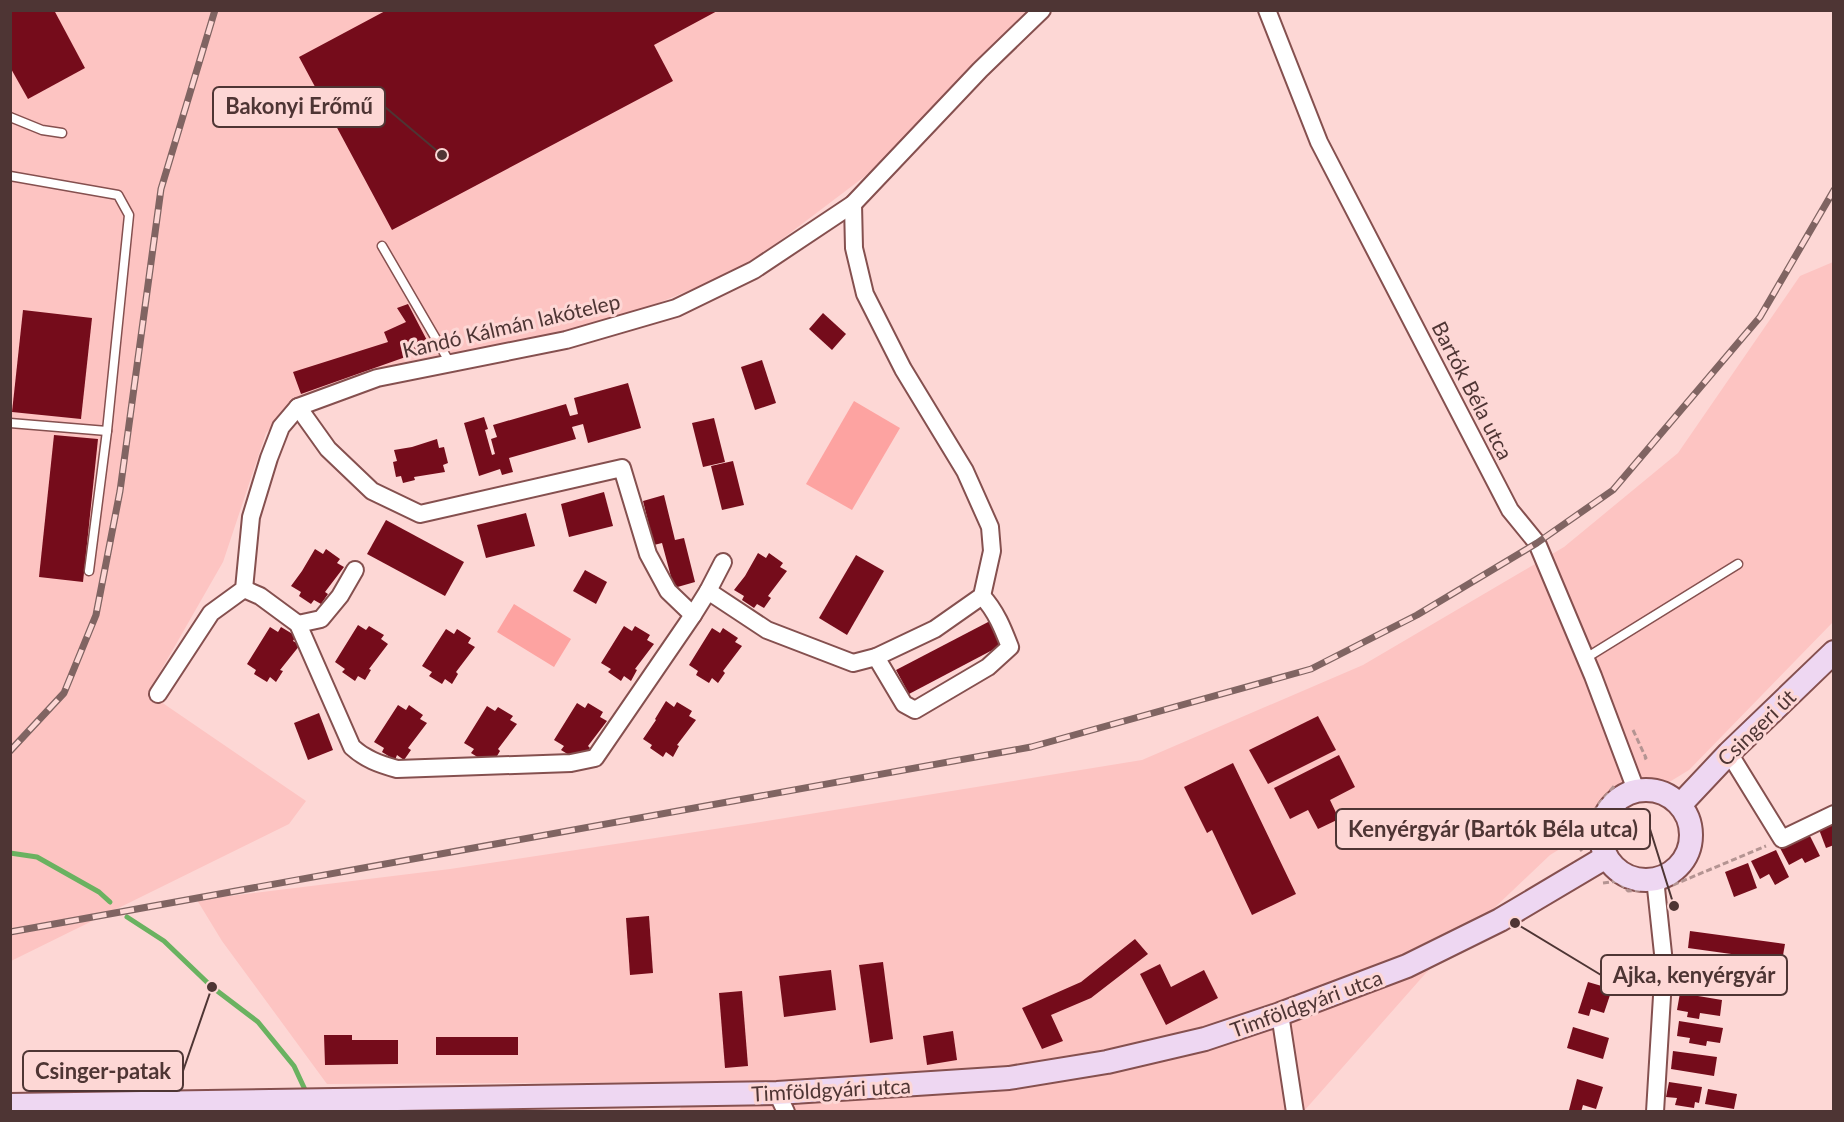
<svg xmlns="http://www.w3.org/2000/svg" width="1844" height="1122" font-family="Lato,sans-serif">
<rect width="100%" height="100%" fill="#fdd7d5"/>
<g fill="#fdc4c2">
<path d="M11,11H1031L893,155L744,268L602,326L411,366L300,397L266,433L223,562L148,693L306,801L289,824L11,961Z"/>
<path d="M1833,262V622L1689,770L1550,855L1425,974L1304,1111L678,1112L698,1082L327,1084L222,941L197,900L450,869L748,824L1142,760L1363,665L1564,547L1678,453L1800,276Z"/>
</g>
<g fill="#fda3a1">
<path d="M854,401L900,428L852,510L806,484Z"/>
<path d="M514,604L571,639L554,667L497,632Z"/>
</g>
<g fill="none" stroke-linecap="round" stroke-linejoin="round">
<g stroke="#6ab260" stroke-width="5">
<path d="M10,853L37,857L99,892L110,902"/>
<path d="M127,917L164,941L212,987L258,1022L294,1066L307,1094"/>
</g>
</g>
<g fill="#750c1b">
<path d="M10,10H54L85,68L28,99L10,67Z"/>
<path d="M387,10H719L654,45L673,81L392,230L299,57Z"/>
<path d="M408,304L431,348L301,394L293,372L388,342L384,332L406,322L397,308Z"/>
<path d="M23,310L92,318L81,419L12,412Z"/>
<path d="M823,313L846,334L832,350L809,329Z"/>
<path d="M762,360L776,403L755,410L741,367Z"/>
<path d="M628,383L641,428L588,443L583,424L572,427L576,439L509,458L513,472L502,475L500,469L479,476L464,423L484,417L488,429L485,430L492,455L495,454L491,439L497,437L493,425L566,404L570,416L578,414L574,398Z"/>
<path d="M714,418L725,462L703,467L692,423Z"/>
<path d="M54,435L98,439L83,582L39,577Z"/>
<path d="M437,439L439,448L444,447L448,463L443,465L445,472L414,477L415,480L403,483L401,476L396,477L393,462L397,461L394,450L412,447Z"/>
<path d="M733,461L744,505L722,510L711,466Z"/>
<path d="M604,492L613,526L569,537L561,504Z"/>
<path d="M664,495L675,540L684,538L695,582L674,588L662,543L654,545L643,501Z"/>
<path d="M526,513L535,546L486,558L477,525Z"/>
<path d="M386,520L464,562L445,596L367,554Z"/>
<path d="M315,549L323,554L326,549L340,559L337,563L344,567L325,592L328,594L321,604L314,600L311,604L299,596L301,592L291,586L302,571Z"/>
<path d="M758,553L766,558L769,553L783,563L780,567L787,571L768,596L771,598L764,608L757,604L754,608L742,600L744,596L734,590L745,576Z"/>
<path d="M856,555L884,571L847,635L819,618Z"/>
<path d="M585,570L607,582L596,604L573,591Z"/>
<path d="M990,621L1002,645L909,694L896,670Z"/>
<path d="M358,625L366,630L369,626L384,635L381,639L388,644L369,669L371,670L365,680L358,676L355,681L342,672L345,669L335,662Z"/>
<path d="M624,626L632,631L635,626L650,635L647,640L654,644L635,669L637,670L631,681L624,676L621,681L608,672L611,669L601,663Z"/>
<path d="M270,627L278,632L281,627L296,636L293,641L300,645L280,670L283,671L276,682L270,677L267,682L254,674L256,670L247,664Z"/>
<path d="M712,628L720,633L723,628L738,638L735,642L742,646L723,671L725,673L718,683L712,678L709,683L696,675L698,671L689,665Z"/>
<path d="M446,629L454,634L457,629L471,638L468,643L475,647L456,672L458,674L452,684L445,679L442,684L429,676L432,672L422,666Z"/>
<path d="M666,701L674,707L677,702L692,711L689,716L696,720L677,745L679,746L673,757L666,752L663,757L650,748L652,745L643,739L656,720L655,719Z"/>
<path d="M577,703L585,708L588,703L603,712L600,717L607,721L588,746L590,748L584,758H574L561,750L564,746L554,740Z"/>
<path d="M398,705L406,710L409,705L423,715L420,719L427,723L408,748L411,750L404,760L397,755L395,760L382,752L384,748L374,742Z"/>
<path d="M487,706L495,711L498,707L513,716L510,720L517,724L498,749L500,751L494,761L487,757L484,761L471,753L474,749L464,743Z"/>
<path d="M319,713L333,750L308,760L294,723Z"/>
<path d="M1318,716L1336,750L1268,784L1249,750Z"/>
<path d="M1339,755L1355,787L1330,800L1339,819L1318,829L1308,810L1290,819L1274,788Z"/>
<path d="M1233,763L1296,894L1252,915L1212,830L1207,833L1184,787Z"/>
<path d="M1834,820V845L1826,848L1818,827Z"/>
<path d="M1809,834L1820,856L1805,863L1802,858L1789,865L1780,848Z"/>
<path d="M1776,850L1789,877L1775,885L1769,874L1760,879L1751,861Z"/>
<path d="M1748,863L1757,888L1734,897L1725,872Z"/>
<path d="M649,916L653,973L630,975L626,918Z"/>
<path d="M1690,931L1785,944L1782,961L1688,948Z"/>
<path d="M1135,939L1148,954L1091,998L1051,1015L1063,1041L1042,1049L1022,1008L1081,982Z"/>
<path d="M883,962L893,1039L870,1043L859,965Z"/>
<path d="M1160,964L1171,987L1204,970L1218,998L1166,1025L1140,974Z"/>
<path d="M831,970L836,1010L784,1017L779,976Z"/>
<path d="M1588,982L1612,989L1604,1013L1591,1009L1589,1016L1578,1013Z"/>
<path d="M742,991L748,1066L725,1068L719,993Z"/>
<path d="M1680,993L1722,1000L1720,1016L1700,1013L1699,1019L1687,1017L1688,1012L1677,1010Z"/>
<path d="M1679,1021L1723,1028L1720,1043L1707,1041L1706,1046L1689,1043L1690,1038L1677,1036Z"/>
<path d="M1573,1027L1609,1038L1603,1059L1567,1048Z"/>
<path d="M953,1031L957,1060L927,1065L923,1036Z"/>
<path d="M324,1035H352V1040H398V1064L325,1065Z"/>
<rect x="436" y="1037" width="82" height="18"/>
<path d="M1673,1051L1717,1057L1714,1076L1671,1069Z"/>
<path d="M1577,1079L1603,1087L1596,1109L1583,1105L1581,1112L1569,1110Z"/>
<path d="M1669,1082L1702,1087L1699,1103L1695,1102L1694,1108L1675,1105L1677,1098L1666,1097Z"/>
<path d="M1708,1089L1737,1094L1734,1109L1705,1104Z"/>
</g>
<g fill="none" stroke-linecap="round" stroke-linejoin="round">
<g stroke="#85504f" stroke-width="11">
<g id="lane">
<path d="M10,117L42,130L62,133"/>
<path d="M10,176L118,195L129,215L107,431L89,571"/>
<path d="M382,246L450,363"/>
<path d="M10,423L107,431"/>
<path d="M1586,658L1738,564"/>
</g>
</g>
<g stroke="#85504f" stroke-width="20">
<g id="street">
<path d="M1267,10L1319,142L1510,510L1537,543L1593,676L1636,790"/>
<path d="M298,407L328,449L372,491L420,514L622,468L648,554L668,591L693,615"/>
<path d="M244,589L260,596L298,624L352,747C365,759 379,764 397,769L571,763L595,758L693,615L708,591L767,630L853,663L876,657L935,629L982,596L992,551L990,527L965,471L903,369L865,294L854,248L853,204"/>
<path d="M708,591L723,562"/>
<path d="M298,624L321,619L340,596L355,570"/>
<path d="M876,657L904,704L915,710L988,667L1010,647C1003,629 996,611 982,596"/>
<path d="M158,694L211,613L244,589L251,517L269,458L281,427L298,407L377,378L566,340L676,308L754,270L853,204L980,70L1042,10"/>
<path d="M1729,753L1782,839L1834,814"/>
<path d="M1280,1014L1295,1112"/>
<path d="M777,1093L786,1112"/>
<path d="M1655,1112L1664,963L1656,888L1659,879"/>
</g>
</g>
<g stroke="#85504f" stroke-width="26">
<g id="secondary">
<circle cx="1646" cy="835" r="45"/>
<path d="M1681,804L1729,753L1834,652"/>
<path d="M10,1105L777,1093L1009,1078L1107,1062L1205,1039L1280,1014L1407,966L1500,920L1606,857"/>
</g>
</g>
<g stroke="#b49492" stroke-width="3" stroke-dasharray="6 3" stroke-linecap="butt">
<path d="M1633,730L1646,758L1642,760"/>
<path d="M1582,851L1579,847L1590,838L1597,806L1616,784"/>
<path d="M1603,883L1618,881L1628,891L1640,890"/>
<path d="M1673,885L1766,846"/>
</g>
<use href="#lane" stroke="#fff" stroke-width="8"/>
<use href="#street" stroke="#fff" stroke-width="16"/>
<use href="#secondary" stroke="#eed7f2" stroke-width="22"/>
<g stroke="#806462" stroke-width="7">
<g id="rail">
<path d="M10,751L64,693L96,615L120,491L161,189L215,10"/>
<path d="M10,932L1031,747L1311,669L1417,615L1537,543L1613,490L1760,317L1834,190"/>
</g>
</g>
<use href="#rail" stroke="#fdd7d5" stroke-width="4.5" stroke-dasharray="14" stroke-linecap="butt"/>
</g>
<g text-anchor="middle" dominant-baseline="central" stroke-width="6" stroke-linejoin="round" paint-order="stroke">
<g font-size="21" fill="#4e3534" stroke="#fdd7d5">
<text transform="translate(511 325) rotate(-13)">Kandó Kálmán lakótelep</text>
<text transform="translate(1473 390) rotate(63)">Bartók Béla utca</text>
<text transform="translate(1756 727) rotate(-44)">Csingeri út</text>
<text transform="translate(1306 1003) rotate(-20)">Timföldgyári utca</text>
<text transform="translate(831 1089) rotate(-3)">Timföldgyári utca</text>
</g>
</g>
<path fill="none" stroke="#4e3534" stroke-width="2" d="M442 155L385 107M1674 906L1650 829M1515 923L1601 975M212 987L183 1071"/>
<g fill="#4e3534" stroke="#fdd7d5" stroke-width="2">
<circle cx="442" cy="155" r="6"/>
<circle cx="1674" cy="906" r="6"/>
<circle cx="1515" cy="923" r="6"/>
<circle cx="212" cy="987" r="6"/>
</g>
<g fill="#fdd7d5" stroke="#4e3534" stroke-width="2">
<rect x="213" y="87" width="172" height="40" rx="6"/>
<rect x="1336" y="809" width="314" height="40" rx="6"/>
<rect x="1601" y="955" width="186" height="40" rx="6"/>
<rect x="23" y="1051" width="160" height="40" rx="6"/>
</g>
<g font-size="22" text-anchor="middle" font-weight="bold" fill="#4e3534">
<text x="299" y="114">Bakonyi Erőmű</text>
<text x="1493" y="837">Kenyérgyár (Bartók Béla utca)</text>
<text x="1694" y="983">Ajka, kenyérgyár</text>
<text x="103" y="1079">Csinger-patak</text>
</g>
<rect width="1844" height="1122" fill="none" stroke="#4e3534" stroke-width="24"/>
</svg>
